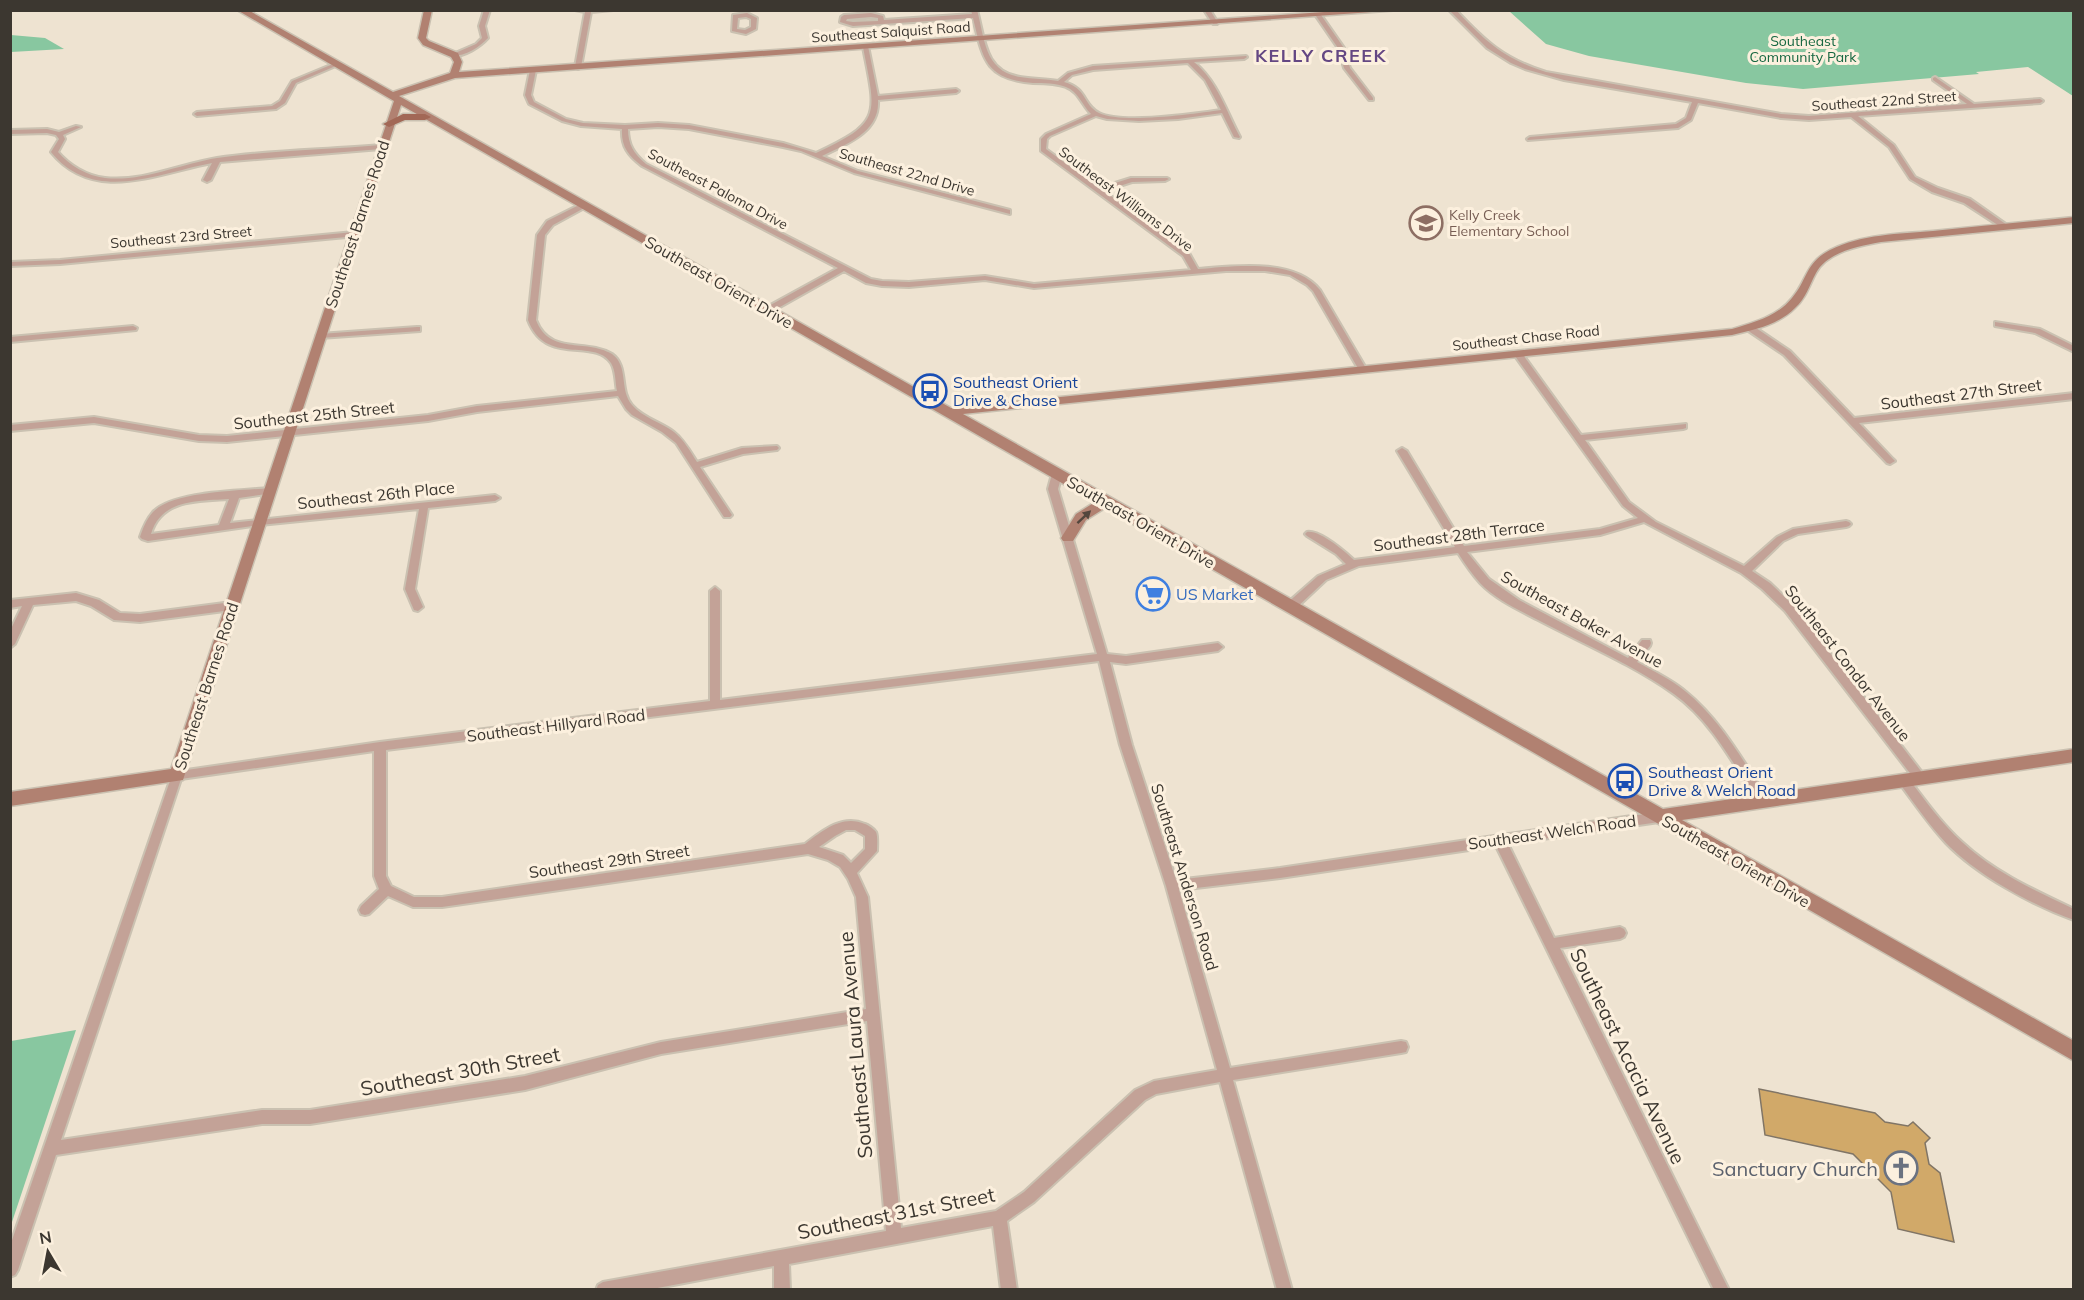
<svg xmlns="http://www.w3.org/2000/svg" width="2084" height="1300" font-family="Mulish,sans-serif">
<rect width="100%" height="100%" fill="#eee3d1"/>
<g fill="#88c7a0">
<path d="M1509,11H2073V96L2028,67L1976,72L1979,74L1803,89L1746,83L1589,56L1546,44Z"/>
<path d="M11,35L45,38L64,49L11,52Z"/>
<path d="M76,1030L11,1225V1041Z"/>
</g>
<path fill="#d1a969" stroke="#807566" stroke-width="1.5" d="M1759,1089L1875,1113L1885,1122L1908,1126L1913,1122L1930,1138L1925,1143L1929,1164L1940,1173L1954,1242L1898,1229L1891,1192L1853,1154L1765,1135Z"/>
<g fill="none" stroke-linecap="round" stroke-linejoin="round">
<g stroke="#cac1b1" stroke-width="4">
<g id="street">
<path d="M484,10H490L485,26L488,38C480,47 465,56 453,56V54L476,44L482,38L479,26Z"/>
<path d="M575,10H613L591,12L581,67L578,69L575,67L585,12Z"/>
<path d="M971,10H977C985,39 984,71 1020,77C1033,79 1046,79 1058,81L1068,73L1093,66L1246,56L1247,57L1244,59L1194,62C1218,82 1226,111 1240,137L1239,138L1234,137L1222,113L1178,119L1139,121L1107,119L1096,116L1050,136L1047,139L1046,149L1099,188L1131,178H1167L1169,179L1165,181L1132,182L1104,191L1189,253L1198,269C1234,266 1295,258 1320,290L1367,370L1366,372H1360L1359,370L1313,291L1307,285L1290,275L1265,271H1226L1034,288L985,280L909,287L882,286L866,283L844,271L771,312H765V308L838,268L642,166C628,156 621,146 622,129L581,126L562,121L529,104L525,95L530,70L533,68L536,70L531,95L534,102L566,119L583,123L625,125L658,123L689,125L783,143L816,153C883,122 876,115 863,47L868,46L878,96L956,89L959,91L956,93L878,100C880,132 847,144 822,156L858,171L1010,210V214L854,173L801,151L783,147L689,129L658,127L628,129C628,145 634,154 646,164L871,279L882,281L909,282L985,276L1034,284L1191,270L1183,256L1041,151V139L1046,134L1091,114C1082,105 1078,91 1066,87C1056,83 1044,83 1033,83C985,79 983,59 973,18L853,26L840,22L841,17L844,15L871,13L883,16L884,20L972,14ZM871,17L878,18V21L853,22L846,21L847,19ZM1188,63L1205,80L1221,110C1194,114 1121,124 1099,113C1083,105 1087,88 1064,82L1072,75L1093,70Z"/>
<path d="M1204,10H1210L1218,23L1217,24H1213Z"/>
<path d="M1449,10H1456C1485,41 1504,59 1546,72L1781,114L1809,116L1967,104L1933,80V78L1935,77L1974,104L2040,99L2043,101L2040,103L1858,116L1894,145L1915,177L1938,188L1970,199L2007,225L2008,227L2004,229L1964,203L1932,192L1910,179L1889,147L1851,117L1809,120L1781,118L1698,103L1691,120L1678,128L1528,140L1527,139L1530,137L1676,124L1686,118L1692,102L1564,80L1525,69L1511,63L1487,48Z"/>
<path d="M747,13L757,18L756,29L746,34L732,31L733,15ZM746,17L751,19V27L745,30L737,29L738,18Z"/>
<path d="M1317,15H1321L1344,48L1350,68L1373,98V100H1369L1344,68L1338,48L1316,16Z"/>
<path d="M333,64L338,65L296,83L285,103L276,109L197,116L194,114L197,112L272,106L280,101L292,81Z"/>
<path d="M76,126L81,127L63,135L65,139L58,152C69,165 87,176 105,178C143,182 180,164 217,158C271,150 326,150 381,145L384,147L381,149L220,162L211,180L207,182L203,180L212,163C158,173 94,205 51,152L59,139L56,135L47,133L10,134V130L47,129L59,132Z"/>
<path d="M583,203L587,205L586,207L553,225L545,235L536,320C550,356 585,338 612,354C629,366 619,390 632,405C643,418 661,422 674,432C684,440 690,451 697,462L742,448L777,446L779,448L777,450L743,454L700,467L732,515L730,517H724L676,443L662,432L632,415L626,409L618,396L477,412L428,421L227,442L199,441L94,423L10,431V425L94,417L199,435L227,436L428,415L477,406L617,391C615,382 616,371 611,363C594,337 546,367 528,320L537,235L547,221Z"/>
<path d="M354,232H357V236L60,264L10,266V262L60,260Z"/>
<path d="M1995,322L2040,329L2074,346V352L2035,333L1995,326Z"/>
<path d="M133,326L137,328L136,330L10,342V337Z"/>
<path d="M1747,326H1753L1790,351L1854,418L2074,393V399L1859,423L1893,459L1895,461L1890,464L1887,463L1784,355L1747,330Z"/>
<path d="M417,327H420V331L320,338L316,336L320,334Z"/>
<path d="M1515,352H1521L1581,435L1686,424V428L1683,429L1585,440L1629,502L1656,522L1744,566L1777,537L1793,529L1846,521L1849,522L1851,524L1849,526L1846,527L1798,534L1783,541L1752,571L1770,583L1793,605L1924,775L1926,778L1924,781L1920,783L1916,781L1785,611L1762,589L1741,573L1644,522L1600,535L1467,552L1489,579L1519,600L1628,658L1642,640H1650L1651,643L1650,646L1637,662C1653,671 1671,679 1685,691C1721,720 1743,761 1768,799L1770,802L1768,805L1764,807L1760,805C1735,767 1712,721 1674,694C1633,665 1586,645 1542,622C1521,611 1496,600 1480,583C1472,574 1465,564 1458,553L1359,566L1326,580L1294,610H1286L1285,607L1286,604L1318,576L1346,564L1336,554L1307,536L1305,534L1307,532C1320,530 1344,551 1354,560L1455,547L1397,451L1402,448L1407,451L1464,546L1600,529L1638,518L1623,506L1515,356Z"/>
<path d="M1057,471L1062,474L1058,489L1107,654L1126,656L1218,643L1223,647L1218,651L1126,664L1110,662L1132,745L1176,880L1280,868L1494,836L1499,834L1502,835L1659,812L1663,814L1665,817L1663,820L1659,822L1508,844L1554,938L1620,927L1624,929L1626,933L1624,937L1620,939L1560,948L1729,1290H1714L1496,846L1280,878L1179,890L1230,1068L1401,1041L1406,1042L1408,1047L1406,1052L1401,1053L1233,1080L1292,1290H1277L1220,1082L1156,1094L1145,1100L1034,1202L1007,1221L1017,1290H1001L993,1226L789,1264L790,1290H774V1266L647,1290H596L598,1285L603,1282L886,1231L867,1021L661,1054L525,1090L310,1124H262L56,1155L18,1270L15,1275L10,1277V1246L173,772L380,742L710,701V591L715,587L720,591V700L1097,654L1048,489L1052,474ZM1099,661L1120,745L1166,886L1217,1070L1154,1081L1135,1090L1024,1192L996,1211L901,1228L868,897L857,873L877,851C877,846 878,837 876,832C874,829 868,825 865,824C842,814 822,831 805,844L442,897H414L391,886L386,876V750ZM374,751V876L379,889L361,906L359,910L361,914L365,915L369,914L388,896L413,907H442L808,854L828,860L840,867L848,879L856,897L866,1009L661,1042L525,1076L310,1110H262L61,1140L181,779ZM846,830H855L865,836V849L851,863L843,855L819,847L835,836Z"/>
<path d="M270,488L273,489L275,491L273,493L239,498L230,523L495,495L500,498L495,501L428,508L415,589L423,607L418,611L414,610L405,589L419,509L260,525L148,541L142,539L140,537C143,528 146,520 153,512C173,491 240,491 270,488ZM229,499L219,525L151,534C161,499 198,501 229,499Z"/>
<path d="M76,593L99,600L120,613L140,614L232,602L237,606L232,610L140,622L114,620L91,606L76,601L33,605L15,644L10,648V631L22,606L10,608V600Z"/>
<path d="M1904,776L1908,778C1925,800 1941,823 1962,842C1994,872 2034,890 2074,909V920C2032,905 1977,875 1946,843C1929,825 1915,804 1900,784L1898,781L1900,778Z"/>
</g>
</g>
<g stroke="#cac1b1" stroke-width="3">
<path id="secondary" d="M237,10H248L393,92L450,73L454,62L451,57L423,45L418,38L424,10H432L426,38L429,41L458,53L462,62L459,72L1353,10H1400L455,78L399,96L951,408L1732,329C1753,323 1778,316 1792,298C1808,279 1805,263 1830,250C1862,234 1899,234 1933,231C1980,226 2027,222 2074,217V223L1881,242C1859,246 1827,252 1816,273C1809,286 1806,298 1795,308C1778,325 1754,330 1732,335L963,414L1663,809L2074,749V762L1682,820L2074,1041V1061L1105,508L1086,520L1073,541H1063L1061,538L1076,514L1095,502L401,105L183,780L10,806V792L171,769L394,101Z"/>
</g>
<g stroke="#cac1b1" stroke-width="3">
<path id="primary" d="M403,114H425L431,117L425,120H405L389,127L383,124Z"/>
</g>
<use href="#street" fill="#c3a297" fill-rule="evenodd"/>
<use href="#secondary" fill="#b18171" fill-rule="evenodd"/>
<use href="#primary" fill="#a26856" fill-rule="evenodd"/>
</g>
<defs><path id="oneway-solid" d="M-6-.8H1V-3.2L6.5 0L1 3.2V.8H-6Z" transform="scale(1.5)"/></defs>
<use fill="#53463d" href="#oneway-solid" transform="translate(1084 517) rotate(-43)"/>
<defs>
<g id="school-ring" transform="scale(1.725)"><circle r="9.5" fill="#fcf0de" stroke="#8d6e63" stroke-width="1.5"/><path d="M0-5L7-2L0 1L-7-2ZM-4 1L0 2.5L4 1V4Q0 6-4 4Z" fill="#8d6e63"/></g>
<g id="bus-ring" transform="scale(1.725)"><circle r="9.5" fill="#fcf0de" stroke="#1a4fb4" stroke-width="1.5"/><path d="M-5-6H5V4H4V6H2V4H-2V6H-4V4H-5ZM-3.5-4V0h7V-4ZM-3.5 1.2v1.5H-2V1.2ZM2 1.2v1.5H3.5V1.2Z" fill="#1a4fb4"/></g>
<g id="supermarket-ring" transform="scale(1.725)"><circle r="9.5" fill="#fcf0de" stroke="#3f7fe0" stroke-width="1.5"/><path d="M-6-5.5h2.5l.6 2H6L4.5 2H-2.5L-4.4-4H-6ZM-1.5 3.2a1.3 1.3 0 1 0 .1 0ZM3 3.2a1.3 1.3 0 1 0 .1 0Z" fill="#3f7fe0"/></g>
<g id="church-ring" transform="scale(1.725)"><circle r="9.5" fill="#fcf0de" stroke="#6b7280" stroke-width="1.5"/><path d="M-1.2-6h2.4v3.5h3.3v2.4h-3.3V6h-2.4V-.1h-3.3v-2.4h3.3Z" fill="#6b7280"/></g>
</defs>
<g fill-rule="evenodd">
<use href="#school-ring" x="1426" y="223"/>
<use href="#bus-ring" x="930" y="391"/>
<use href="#supermarket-ring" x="1153" y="594"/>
<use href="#bus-ring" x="1625" y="781"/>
<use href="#church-ring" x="1901" y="1168"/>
</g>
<g text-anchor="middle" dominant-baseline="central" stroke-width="6" stroke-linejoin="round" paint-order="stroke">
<g font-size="14" fill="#3c3730" stroke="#fcf0de">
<text transform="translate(891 32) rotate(-4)">Southeast Salquist Road</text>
<text transform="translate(1884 101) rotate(-4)">Southeast 22nd Street</text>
<text transform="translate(907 172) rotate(16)">Southeast 22nd Drive</text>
<text transform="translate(718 189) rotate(28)">Southeast Paloma Drive</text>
<text transform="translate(1126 199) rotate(37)">Southeast Williams Drive</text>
<text transform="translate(181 237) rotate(-5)">Southeast 23rd Street</text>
<text transform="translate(1526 338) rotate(-6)">Southeast Chase Road</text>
</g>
<g font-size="14" fill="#166740" stroke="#fcf0de">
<text x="1803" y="41">Southeast<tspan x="1803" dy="16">Community Park</tspan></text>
</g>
<g font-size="14" fill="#785e54" stroke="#fcf0de" text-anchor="start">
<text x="1449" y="215">Kelly Creek<tspan x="1449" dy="16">Elementary School</tspan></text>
</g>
<g font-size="16" fill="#3c3730" stroke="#fcf0de">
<text transform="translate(357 224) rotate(-72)">Southeast Barnes Road</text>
<text transform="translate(719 282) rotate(30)">Southeast Orient Drive</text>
<text transform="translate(1961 394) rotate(-7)">Southeast 27th Street</text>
<text transform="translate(314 415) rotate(-6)">Southeast 25th Street</text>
<text transform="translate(376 495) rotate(-6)">Southeast 26th Place</text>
<text transform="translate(1141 522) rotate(30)">Southeast Orient Drive</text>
<text transform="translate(1459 535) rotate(-7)">Southeast 28th Terrace</text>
<text transform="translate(1582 619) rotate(29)">Southeast Baker Avenue</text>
<text transform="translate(1848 663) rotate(52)">Southeast Condor Avenue</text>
<text transform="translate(206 686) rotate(-72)">Southeast Barnes Road</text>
<text transform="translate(556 725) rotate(-7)">Southeast Hillyard Road</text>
<text transform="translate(1552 832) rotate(-8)">Southeast Welch Road</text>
<text transform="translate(609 861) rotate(-8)">Southeast 29th Street</text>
<text transform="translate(1736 861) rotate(30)">Southeast Orient Drive</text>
<text transform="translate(1185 877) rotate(73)">Southeast Anderson Road</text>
</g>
<g font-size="16" fill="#164399" stroke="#fcf0de" text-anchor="start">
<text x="953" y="382">Southeast Orient<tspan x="953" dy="18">Drive &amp; Chase</tspan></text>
<text x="1648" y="772">Southeast Orient<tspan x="1648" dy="18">Drive &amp; Welch Road</tspan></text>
</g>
<g font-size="16" fill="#366cbe" stroke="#fcf0de" text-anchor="start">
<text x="1176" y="594">US Market</text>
</g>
<g font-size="18" font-weight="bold" letter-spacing="1.5" fill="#644783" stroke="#fcf0de">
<text x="1321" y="55">KELLY CREEK</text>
</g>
<g font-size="20" fill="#3c3730" stroke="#fcf0de">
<text transform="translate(855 1045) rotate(-95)">Southeast Laura Avenue</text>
<text transform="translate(1628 1056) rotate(64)">Southeast Acacia Avenue</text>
<text transform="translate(460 1071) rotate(-10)">Southeast 30th Street</text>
<text transform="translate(896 1213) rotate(-11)">Southeast 31st Street</text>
</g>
<g font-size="20" fill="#5b616d" stroke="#fcf0de" text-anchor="end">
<text x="1878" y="1168">Sanctuary Church</text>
</g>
</g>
<rect width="2084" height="1300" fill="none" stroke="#3c3730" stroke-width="24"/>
<g transform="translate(48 1252) rotate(350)" stroke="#fcf0de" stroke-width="4.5" paint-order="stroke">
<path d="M0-4.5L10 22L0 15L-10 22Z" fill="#3c3730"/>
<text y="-9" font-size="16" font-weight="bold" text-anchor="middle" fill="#3c3730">N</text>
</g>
</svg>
